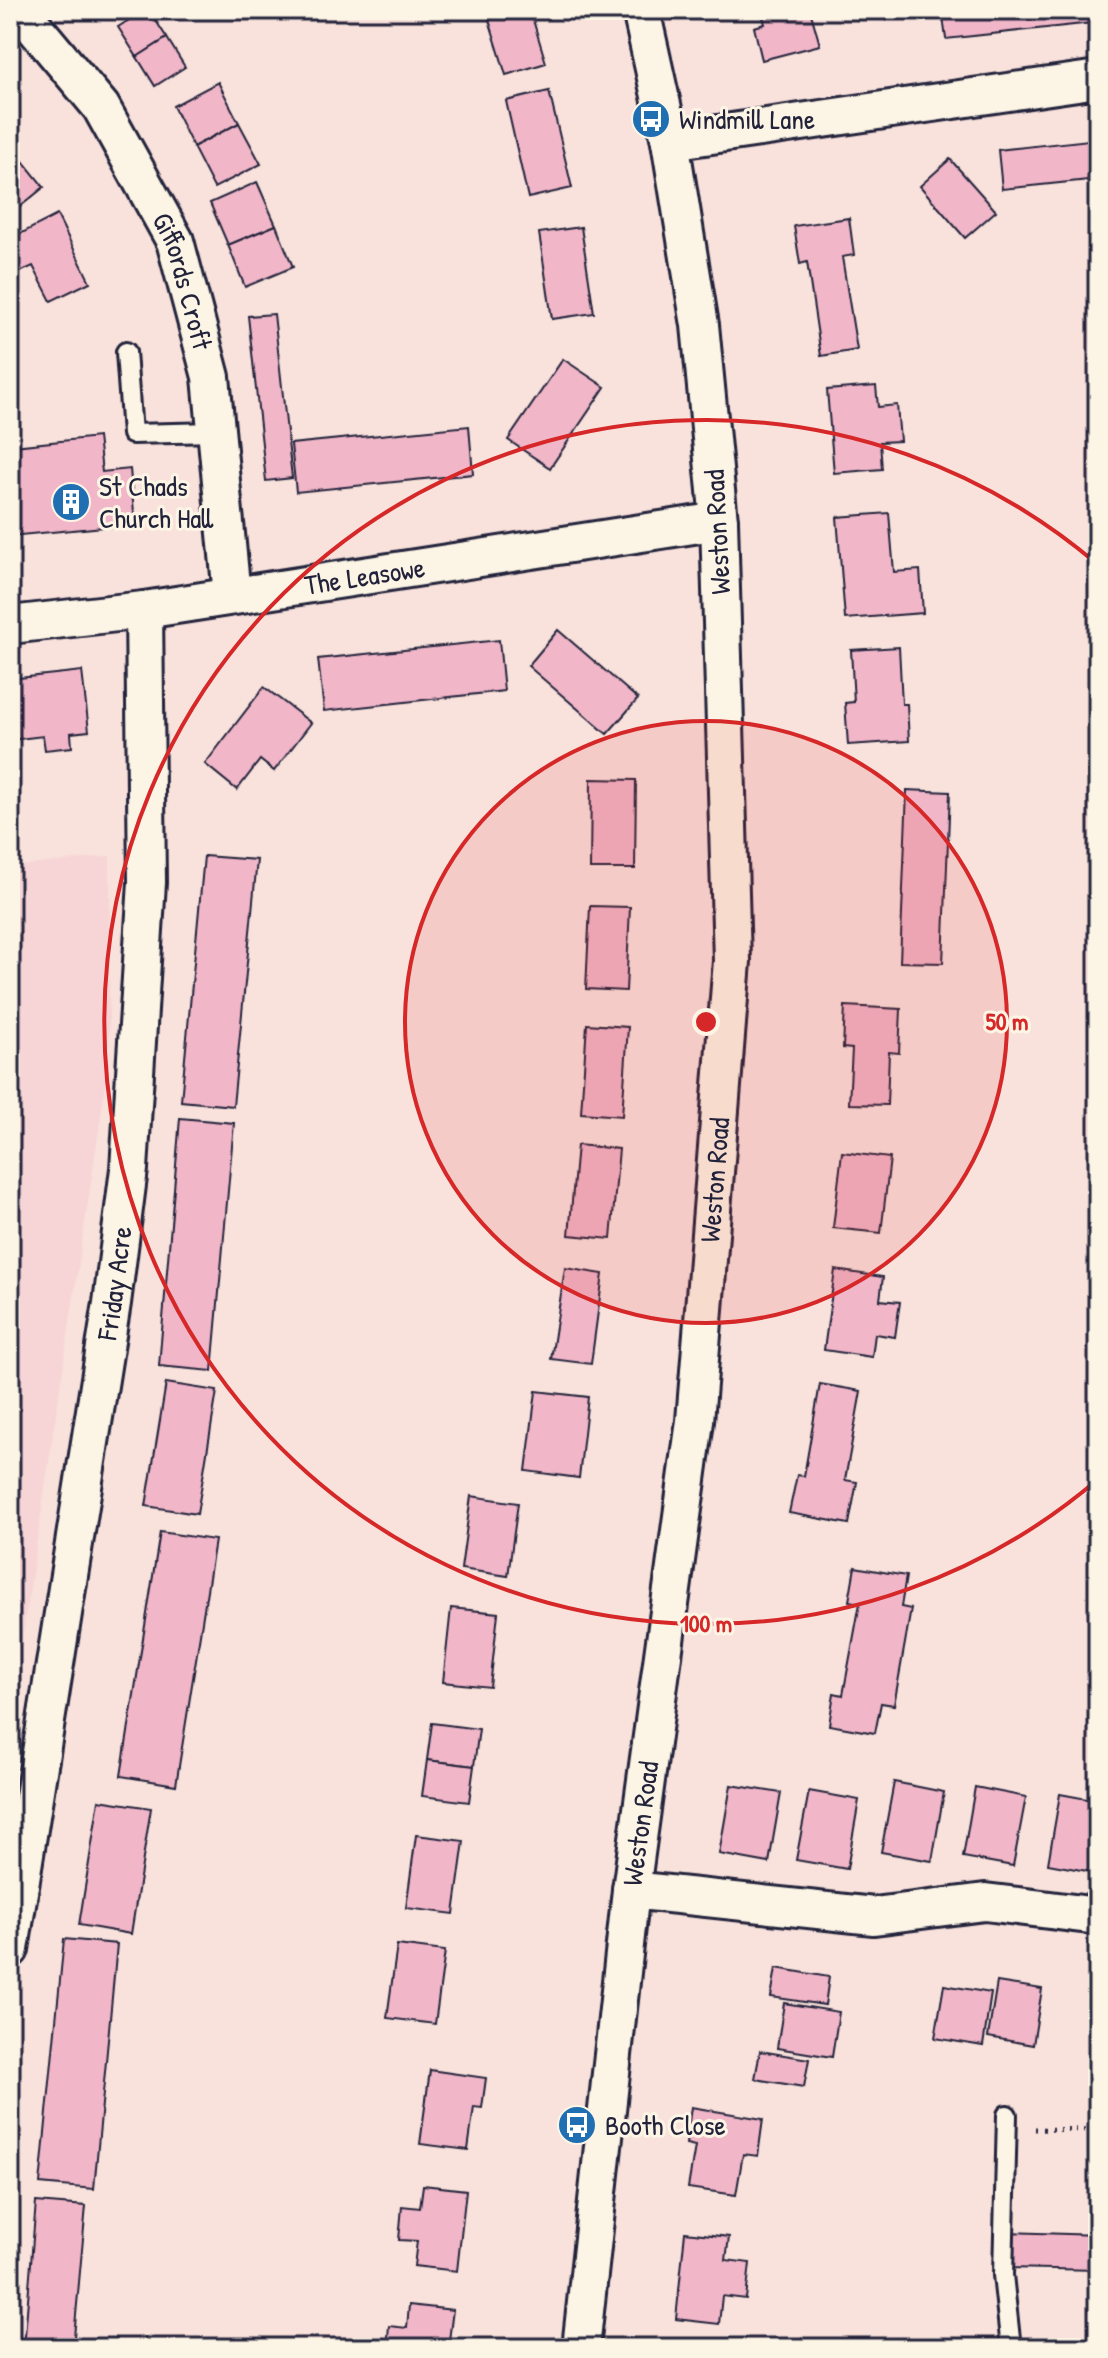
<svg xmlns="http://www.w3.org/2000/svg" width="1108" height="2358" font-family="'Patrick Hand',sans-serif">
<rect width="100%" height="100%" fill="#f9e2dc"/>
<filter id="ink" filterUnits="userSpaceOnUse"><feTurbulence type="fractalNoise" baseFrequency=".0125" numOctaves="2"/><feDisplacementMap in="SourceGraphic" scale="16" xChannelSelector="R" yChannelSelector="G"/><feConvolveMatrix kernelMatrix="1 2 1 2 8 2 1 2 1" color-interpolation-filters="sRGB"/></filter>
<g filter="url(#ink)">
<path fill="#f7d5d6" d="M110,856L109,1063L10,1721V867Z"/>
<g fill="#f1b7c8" stroke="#22223b" stroke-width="2">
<path d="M145,10H149L167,38L137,57L118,27Z"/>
<path d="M486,10H530L546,63L506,75Z"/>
<path d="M761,10H795L796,14L810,10L820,45L762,60L754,27L765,24Z"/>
<path d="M942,10H1091L1092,23L946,39Z"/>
<path d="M167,38L185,67L155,86L137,57Z"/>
<path d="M218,82L239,123L193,147L173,106Z"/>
<path d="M549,91L572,188L528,198L506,101Z"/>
<path d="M239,123L261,164L214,188L193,147Z"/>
<path d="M1098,139V179L1002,189L998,150Z"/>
<path d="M10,145L44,187L16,210L10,202Z"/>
<path d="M950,159L996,211L965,238L920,186Z"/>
<path d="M257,182L276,225L228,245L210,203Z"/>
<path d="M57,215L90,282L51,301L33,266L16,274L10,262V239Z"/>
<path d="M849,218L854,255L842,257L857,350L821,356L807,262L800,264L794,226Z"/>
<path d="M276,225L293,267L245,287L228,245Z"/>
<path d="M581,227L594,313L552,319L539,233Z"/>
<path d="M274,314L292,478L266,481L248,316Z"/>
<path d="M563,359L605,387L550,468L508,440Z"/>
<path d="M876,386L878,407L897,405L900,441L880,442L882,469L834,473L827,390Z"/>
<path d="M469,426L473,474L296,492L291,444Z"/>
<path d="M98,437L102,472L130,469L135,524L10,536V481L17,480L14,446Z"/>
<path d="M889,513L894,572L920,570L923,613L845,619L837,517Z"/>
<path d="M558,630L638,699L607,734L528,666Z"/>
<path d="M499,640L504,691L324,711L318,659Z"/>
<path d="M899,647L902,704H907L909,741L848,745L845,703L854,702L851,650Z"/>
<path d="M82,671L89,731L71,733L72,747L45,750L43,736L10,740V679Z"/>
<path d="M264,687L311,723L274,771L260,760L237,790L205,764Z"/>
<path d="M591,779L636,780L635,869H590Z"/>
<path d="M907,790L950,792L943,963L900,962Z"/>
<path d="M204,856L257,860L233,1106L181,1101Z"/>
<path d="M590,906L630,907L626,991L586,989Z"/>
<path d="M845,1006L901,1009L899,1053L889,1052L887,1105L849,1104L852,1049L843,1048Z"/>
<path d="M587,1024L628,1027L622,1116L581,1113Z"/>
<path d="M180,1118L234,1123L212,1371L159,1366Z"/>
<path d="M577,1145L619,1149L611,1239L569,1235Z"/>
<path d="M842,1152L890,1158L881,1233L833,1228Z"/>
<path d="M565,1268L603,1274L591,1364L551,1359Z"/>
<path d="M835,1270L883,1277L880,1300L900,1302L895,1337L875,1334L872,1357L824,1350Z"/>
<path d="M166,1383L217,1391L197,1514L146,1506Z"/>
<path d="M820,1384L861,1391L845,1480L857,1482L849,1524L789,1513L797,1475L804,1476Z"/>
<path d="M536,1391L588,1397L579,1478L526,1471Z"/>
<path d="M471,1496L518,1503L508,1576L461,1569Z"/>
<path d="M160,1532L215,1540L176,1785L121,1776Z"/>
<path d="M855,1567L906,1576L901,1607L911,1609L894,1705L881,1703L875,1733L829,1725L834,1693L843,1695L860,1603L849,1601Z"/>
<path d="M451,1608L498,1613L490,1687L443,1682Z"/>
<path d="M432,1723L479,1729L474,1766L427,1760Z"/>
<path d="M427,1760L474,1766L469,1802L422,1796Z"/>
<path d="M894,1782L944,1792L932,1861L881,1852Z"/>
<path d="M731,1785L781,1793L769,1863L719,1854Z"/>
<path d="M975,1787L1026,1797L1013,1866L963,1857Z"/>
<path d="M809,1791L859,1800L847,1869L796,1860Z"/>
<path d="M1060,1794L1098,1801V1873L1048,1864Z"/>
<path d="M99,1800L151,1808L131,1934L79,1925Z"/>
<path d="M416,1835L464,1841L454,1914L406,1908Z"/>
<path d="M64,1939L117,1944L94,2189L40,2184Z"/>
<path d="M397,1945L445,1951L435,2024L387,2018Z"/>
<path d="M776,1968L829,1977L825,2005L771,1997Z"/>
<path d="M997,1982L1042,1989L1033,2045L988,2037Z"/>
<path d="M944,1985L991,1993L983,2046L935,2038Z"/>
<path d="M784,2003L839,2012L832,2057L777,2048Z"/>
<path d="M760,2051L809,2059L804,2087L755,2079Z"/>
<path d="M430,2070L486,2078L482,2108L474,2107L468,2150L420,2144Z"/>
<path d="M691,2107L763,2119L758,2156L743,2154L736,2195L688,2188L695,2146L686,2144Z"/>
<path d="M423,2185L466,2190L457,2271L414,2266L417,2241L399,2240L402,2206L420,2208Z"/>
<path d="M36,2202L86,2206L73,2348H24Z"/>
<path d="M685,2232L729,2237L726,2260L750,2263L746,2299L722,2296L719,2324L676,2319Z"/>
<path d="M1005,2232L1098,2235V2270L1004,2268Z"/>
<path d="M409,2305L453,2310L448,2348H387L389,2326L407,2328Z"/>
</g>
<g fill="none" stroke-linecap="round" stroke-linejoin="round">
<g stroke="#22223b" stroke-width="24">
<g id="service">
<path d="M126,352L132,434L216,432"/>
<path d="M1007,2115L1003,2275L1011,2348"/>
</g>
</g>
<g stroke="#22223b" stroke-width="42">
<g id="minor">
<path id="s1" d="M20,10L101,107L175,241L211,377L232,596"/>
<path d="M670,141L1098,79"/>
<path id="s2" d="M10,625L144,610L719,521"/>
<path d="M631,1890L874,1916L985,1902L1098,1916"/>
<path id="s3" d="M10,1949L112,1303L129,1169L147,882L144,610"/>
<path id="s4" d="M581,2348L631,1890L695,1421L732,961L719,521L700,325L670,141L641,10"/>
</g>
</g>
<path stroke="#22223b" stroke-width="5" stroke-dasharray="2 6" stroke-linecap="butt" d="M1035,2129L1098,2130"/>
<use href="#service" stroke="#fcf5e5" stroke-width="18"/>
<use href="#minor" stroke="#fcf5e5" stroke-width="36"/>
</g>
</g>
<circle cx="706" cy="1022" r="301" fill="#d62828" fill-opacity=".12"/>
<g fill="none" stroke="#d62828" stroke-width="4">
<circle cx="706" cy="1022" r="301"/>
<path d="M1097 1480A602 602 0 1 1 1097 564"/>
</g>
<defs>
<g id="bus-disc" transform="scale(2)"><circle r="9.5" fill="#1f6fb2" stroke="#fcf5e5"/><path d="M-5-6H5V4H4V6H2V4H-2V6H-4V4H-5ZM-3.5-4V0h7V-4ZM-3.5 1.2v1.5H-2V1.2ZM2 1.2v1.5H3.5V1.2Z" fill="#fff"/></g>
<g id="building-disc" transform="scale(2)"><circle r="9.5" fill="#1f6fb2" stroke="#fcf5e5"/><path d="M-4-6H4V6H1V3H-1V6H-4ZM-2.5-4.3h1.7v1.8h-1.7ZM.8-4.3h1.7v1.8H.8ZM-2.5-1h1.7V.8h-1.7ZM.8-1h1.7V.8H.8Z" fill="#fff"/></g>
</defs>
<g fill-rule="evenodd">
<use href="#bus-disc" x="651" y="119"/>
<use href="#building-disc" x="71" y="502"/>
<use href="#bus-disc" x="577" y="2125"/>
</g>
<g text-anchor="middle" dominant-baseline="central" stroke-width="6" stroke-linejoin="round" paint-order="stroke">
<g font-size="28" fill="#22223b" stroke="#fcf5e5" text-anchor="start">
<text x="679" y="119">Windmill Lane</text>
<text x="99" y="486">St Chads<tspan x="99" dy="32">Church Hall</tspan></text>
<text x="605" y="2125">Booth Close</text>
</g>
<g font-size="28" fill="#22223b" stroke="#fcf5e5">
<text stroke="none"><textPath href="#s1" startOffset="320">Giffords Croft</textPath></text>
<text transform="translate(717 532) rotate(-93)">Weston Road</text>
<text stroke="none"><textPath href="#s2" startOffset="358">The Leasowe</textPath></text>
<text stroke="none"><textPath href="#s4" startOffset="1176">Weston Road</textPath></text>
<text stroke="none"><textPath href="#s3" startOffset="674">Friday Acre</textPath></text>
<text stroke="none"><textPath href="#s4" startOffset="528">Weston Road</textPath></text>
</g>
</g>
<circle cx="706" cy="1022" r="12" fill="#d62828" stroke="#fcf5e5" stroke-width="4"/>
<g font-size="24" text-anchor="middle" font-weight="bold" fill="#d62828" stroke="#fcf5e5" stroke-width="6" stroke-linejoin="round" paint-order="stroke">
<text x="1007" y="1030">50 m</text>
<text x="706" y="1632">100 m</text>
</g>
<rect width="1108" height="2358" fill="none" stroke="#fcf5e5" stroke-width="40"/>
<rect x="20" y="20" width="1068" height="2318" fill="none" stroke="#22223b" stroke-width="3" filter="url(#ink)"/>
</svg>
